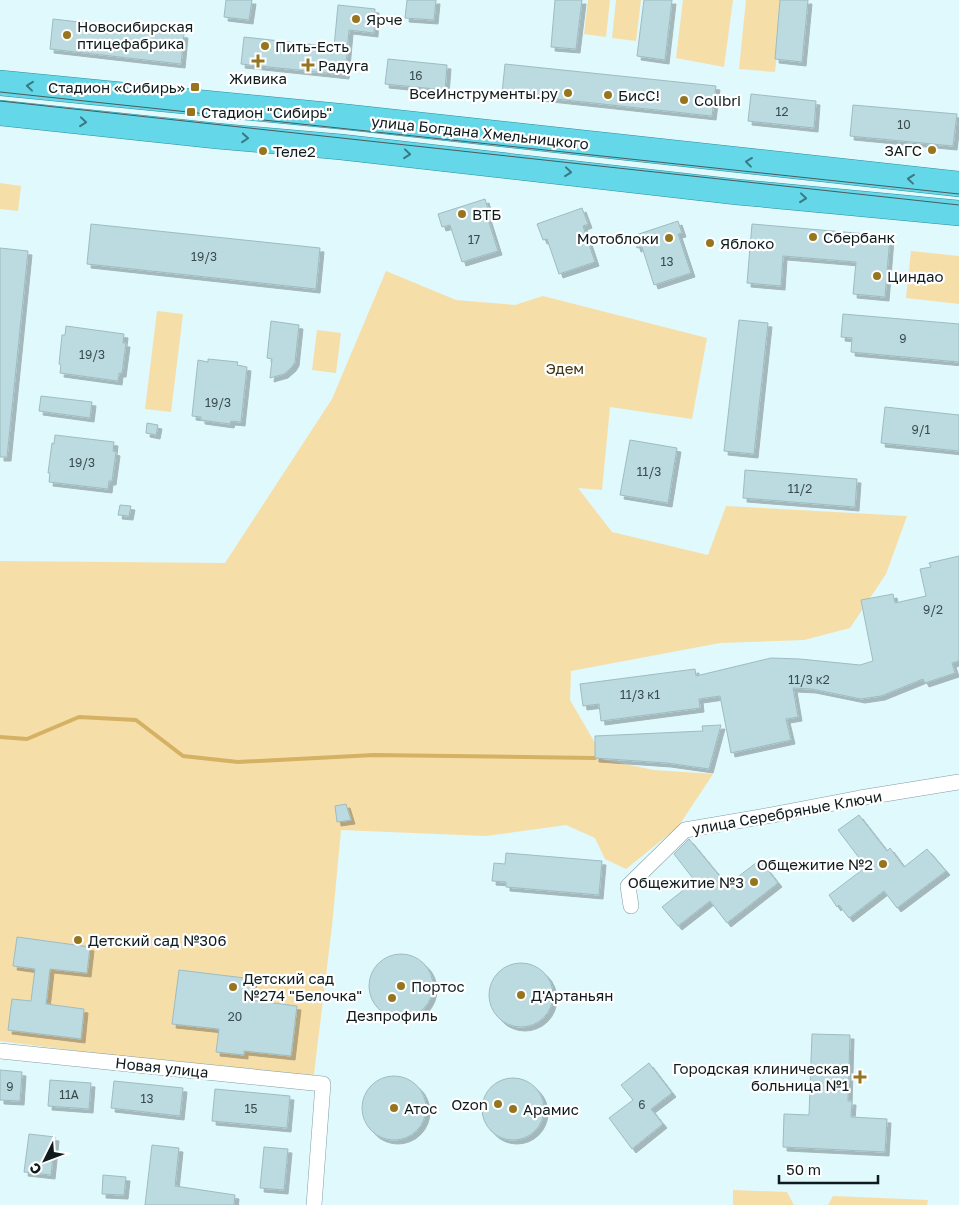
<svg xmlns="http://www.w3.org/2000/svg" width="959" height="1205" font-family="'Golos Text',sans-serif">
<defs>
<filter id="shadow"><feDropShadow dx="4" dy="4" stdDeviation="0" flood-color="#0004"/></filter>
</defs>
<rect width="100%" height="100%" fill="#dff9fd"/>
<g fill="#f6dea9">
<path d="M588,0H610L606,37L584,34Z"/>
<path d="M616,0H641L636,41L612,38Z"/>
<path d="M683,0H733L724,67L676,58Z"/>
<path d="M746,0H783L775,72L739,69Z"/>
<path d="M0,183L21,186L18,211L0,209Z"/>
<path d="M911,251L959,256V304L906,298Z"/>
<path d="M386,271L456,300L515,305L543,296L707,338L692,419L610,407L602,490L578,488L612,532L708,555L726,506L907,516L886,574L850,628L804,640L720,643L571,671L570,700L605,760L654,770L713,774L678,827L626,869L605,859L595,838L566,825L486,836L341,830L332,926L313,1082L0,1041V561L225,563L332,399Z"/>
<path d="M157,311L183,314L171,412L145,409Z"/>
<path d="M317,330L341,333L336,373L312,370Z"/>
<path d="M733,1190L787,1192L794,1205H733Z"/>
<path d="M833,1196L928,1200L927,1205H828Z"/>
</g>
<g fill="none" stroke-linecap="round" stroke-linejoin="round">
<path stroke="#d4b163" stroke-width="4" d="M0,737L27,739L79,717L136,720L183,756L238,762L374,755L595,758"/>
</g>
<g fill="#bbdbe0" stroke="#9dbcc2" filter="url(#shadow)">
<path d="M226,0H252L249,20L224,17Z"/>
<path d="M407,0H436L434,20L405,18Z"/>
<path d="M555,0H582L576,49L551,47Z"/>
<path d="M644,0H672L665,60L637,56Z"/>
<path d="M780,0H808L802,62L775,59Z"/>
<path d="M338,5L375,9L374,33L349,30L345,75L241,64L244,37L334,47Z"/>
<path d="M53,19L184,34L181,64L50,49Z"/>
<path d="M388,59L447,65L445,90L385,84Z"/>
<path d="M505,64L716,86L712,116L502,93Z"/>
<path d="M751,94L816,101L814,128L748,121Z"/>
<path d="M853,105L957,114L953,146L850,136Z"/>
<path d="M485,199L489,212L486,213L498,251L462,262L450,225L442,227L438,214Z"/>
<path d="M582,208L588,224L583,226L595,262L559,274L547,239L543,240L537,224Z"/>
<path d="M678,221L682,233L678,234L691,273L654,285L642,247L637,248L633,236Z"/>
<path d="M91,224L320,248L316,289L87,264Z"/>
<path d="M752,224L890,236L885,297L853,294L856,262L783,256L781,286L747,283Z"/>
<path d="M0,248L28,251L7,457H0Z"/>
<path d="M843,314L959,324V362L851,352L852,338L841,337Z"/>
<path d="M739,320L768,323L754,454L724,451Z"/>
<path d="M271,321L299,325L295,362L292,367L284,374L270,378L272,359L267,358Z"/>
<path d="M66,326L124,334L123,343H126L122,373H119L118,381L60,373L61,365L59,364L62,335H65Z"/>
<path d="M208,359L238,362L237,365L247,367L241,422L231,421L230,424L201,420V417L192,416L198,360L208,362Z"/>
<path d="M41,396L92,402L90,418L39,411Z"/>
<path d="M885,407L959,415V451L881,443Z"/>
<path d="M147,423L158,425L156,435L146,433Z"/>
<path d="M55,435L114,442L113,451L116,452L112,481H109L108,489L49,482L50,473H48L52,443L54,444Z"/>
<path d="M630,440L677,448L668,503L620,495Z"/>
<path d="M745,470L857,479L855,507L743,498Z"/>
<path d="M120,505L131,506L129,516L118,515Z"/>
<path d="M959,556V661L952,663L955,673L925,683L923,679L881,696L861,699L812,689L793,688L798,717L786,719L791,740L731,753L720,696L699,699L700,708L601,721L599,704L583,706L580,684L695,669L696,676L771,658L800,659L860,665L873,661L861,600L893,594L895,603L926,596L920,569L931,567L929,563Z"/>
<path d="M721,725L709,769L667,763L595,758V736L703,731L702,726Z"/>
<path d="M346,804L351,820L337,822L335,806Z"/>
<path d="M859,815L887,851L890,848L904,867L927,849L946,871L897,908L884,891L849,918L839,905L837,907L829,895L866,867L838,830Z"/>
<path d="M689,839L727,885L760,860L778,883L727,923L710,901L678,926L662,907L695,881L674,854Z"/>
<path d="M506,853L602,861L599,895L506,887V882L492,881L494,863L505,864Z"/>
<path d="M17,937L90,947L87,973L50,969L46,1004L84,1009L81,1039L8,1030L12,999L31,1001L35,969L13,966Z"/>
<circle cx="401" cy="986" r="32"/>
<circle cx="521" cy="995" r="32"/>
<path d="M179,970L253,979L250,1000L297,1006L291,1056L244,1051V1055L216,1052L219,1029L172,1024Z"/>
<path d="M812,1034L850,1035L848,1101H852L851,1117L887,1119L885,1152L783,1147L784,1114L809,1115Z"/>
<path d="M649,1063L672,1093L651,1109L663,1124L632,1149L609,1118L633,1100L621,1085Z"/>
<path d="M0,1070L22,1072L20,1101L0,1100Z"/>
<circle cx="394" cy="1108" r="32"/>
<circle cx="513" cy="1109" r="31"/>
<path d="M50,1080L91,1083L89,1109L48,1106Z"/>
<path d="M114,1081L183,1088L180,1116L111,1108Z"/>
<path d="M215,1089L290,1096L287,1128L212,1121Z"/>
<path d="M29,1134L55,1137L51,1175L24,1172Z"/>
<path d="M152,1145L179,1148L175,1186L235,1195L234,1205H145Z"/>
<path d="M264,1147L288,1149L284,1190L260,1188Z"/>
<path d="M103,1175L126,1177L124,1195L102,1194Z"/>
</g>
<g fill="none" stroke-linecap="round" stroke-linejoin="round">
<g stroke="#809fa4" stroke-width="16">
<g id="minor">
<path d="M631,906L628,886L685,830L772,815L860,798L959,782"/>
<path d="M0,1051L323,1084L314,1205"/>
</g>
</g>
<g stroke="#2e8f9d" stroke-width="26">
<g id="trunk">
<path d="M0,83L347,117L959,184"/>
<path d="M0,113L217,136L341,147L737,192L959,213"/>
</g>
</g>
<use href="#minor" stroke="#fff" stroke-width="15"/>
<use href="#trunk" stroke="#64d7e8" stroke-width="25"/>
<g stroke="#4b5b5d" stroke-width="1">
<path d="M0,92L959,194"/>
<path d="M0,101L959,205"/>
</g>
</g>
<defs><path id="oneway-chevron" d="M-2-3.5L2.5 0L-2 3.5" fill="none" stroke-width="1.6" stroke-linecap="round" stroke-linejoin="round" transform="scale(1.25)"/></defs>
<g stroke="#3a7982">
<use href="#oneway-chevron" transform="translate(30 86) rotate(-174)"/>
<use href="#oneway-chevron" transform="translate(83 122) rotate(6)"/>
<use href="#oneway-chevron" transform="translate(245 138) rotate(5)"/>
<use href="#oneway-chevron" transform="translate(407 154) rotate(6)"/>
<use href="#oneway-chevron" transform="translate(749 162) rotate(-173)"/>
<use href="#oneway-chevron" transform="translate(568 172) rotate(6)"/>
<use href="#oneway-chevron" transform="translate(911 179) rotate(-174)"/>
<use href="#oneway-chevron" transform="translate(803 198) rotate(6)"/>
</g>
<g fill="#97751e" stroke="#fff" stroke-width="2">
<circle cx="356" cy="19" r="5"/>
<circle cx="67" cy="35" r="5"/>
<circle cx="265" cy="46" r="5"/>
<path d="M255.5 53.5h5v5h5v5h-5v5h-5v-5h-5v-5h5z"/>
<path d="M305.5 57.5h5v5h5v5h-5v5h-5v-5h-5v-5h5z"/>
<rect x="190" y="82" width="10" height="10" rx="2.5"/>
<circle cx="568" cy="93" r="5"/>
<circle cx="608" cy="95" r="5"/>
<circle cx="684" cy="100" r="5"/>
<rect x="186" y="107" width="10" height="10" rx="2.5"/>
<circle cx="932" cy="150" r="5"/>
<circle cx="263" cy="151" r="5"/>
<circle cx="462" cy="214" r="5"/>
<circle cx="813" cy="237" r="5"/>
<circle cx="669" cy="238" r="5"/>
<circle cx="710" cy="243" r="5"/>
<circle cx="877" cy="276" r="5"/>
<circle cx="883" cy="864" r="5"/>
<circle cx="754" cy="882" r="5"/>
<circle cx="78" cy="940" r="5"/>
<circle cx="401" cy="986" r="5"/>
<circle cx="233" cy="987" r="5"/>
<circle cx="521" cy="995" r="5"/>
<circle cx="392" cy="998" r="5"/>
<path d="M857.5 1069.5h5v5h5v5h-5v5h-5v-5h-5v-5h5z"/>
<circle cx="498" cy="1104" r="5"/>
<circle cx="394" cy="1108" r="5"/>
<circle cx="513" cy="1109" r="5"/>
</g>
<g text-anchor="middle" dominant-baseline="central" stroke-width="4.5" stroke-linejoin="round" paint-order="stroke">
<g font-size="12" fill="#3a4b4e">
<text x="416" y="75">16</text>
<text x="782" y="111">12</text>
<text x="904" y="124">10</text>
<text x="474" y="239">17</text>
<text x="204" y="256">19/3</text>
<text x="667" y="261">13</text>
<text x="903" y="338">9</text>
<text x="92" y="354">19/3</text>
<text x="218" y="402">19/3</text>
<text x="921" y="429">9/1</text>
<text x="82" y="462">19/3</text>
<text x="649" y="471">11/3</text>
<text x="800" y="488">11/2</text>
<text x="933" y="609">9/2</text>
<text x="809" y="679">11/3 к2</text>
<text x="640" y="694">11/3 к1</text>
<text x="235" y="1016">20</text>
<text x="10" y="1086">9</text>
<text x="69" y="1094">11А</text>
<text x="147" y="1098">13</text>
<text x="642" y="1104">6</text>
<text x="251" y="1108">15</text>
</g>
<g font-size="15" fill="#0f1b1d" stroke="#fff" text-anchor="start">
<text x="366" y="19">Ярче</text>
<text x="77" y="26">Новосибирская<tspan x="77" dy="17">птицефабрика</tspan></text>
<text x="275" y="46">Пить-Есть</text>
<text x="318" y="65">Радуга</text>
<text x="258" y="78" text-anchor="middle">Живика</text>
<text x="185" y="87" text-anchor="end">Стадион «Сибирь»</text>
<text x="558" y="93" text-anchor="end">ВсеИнструменты.ру</text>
<text x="618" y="95">БисС!</text>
<text x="694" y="100">Colibri</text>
<text x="201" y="112">Стадион "Сибирь"</text>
<text x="922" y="150" text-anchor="end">ЗАГС</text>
<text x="273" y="151">Теле2</text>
<text x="472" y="214">ВТБ</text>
<text x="823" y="237">Сбербанк</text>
<text x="659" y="238" text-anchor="end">Мотоблоки</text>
<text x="720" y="243">Яблоко</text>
<text x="887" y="276">Циндао</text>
<text x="873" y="864" text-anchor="end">Общежитие №2</text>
<text x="744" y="882" text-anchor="end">Общежитие №3</text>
<text x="88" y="940">Детский сад №306</text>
<text x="243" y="978">Детский сад<tspan x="243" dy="17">№274 "Белочка"</tspan></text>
<text x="411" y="986">Портос</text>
<text x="531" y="995">Д'Артаньян</text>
<text x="392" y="1015" text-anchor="middle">Дезпрофиль</text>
<text x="849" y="1068" text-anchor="end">Городская клиническая<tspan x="849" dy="17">больница №1</tspan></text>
<text x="488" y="1104" text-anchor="end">Ozon</text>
<text x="404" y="1108">Атос</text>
<text x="523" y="1109">Арамис</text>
</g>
<g font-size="15" fill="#0f1b1d" stroke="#fff">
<text transform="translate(480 132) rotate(6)">улица Богдана Хмельницкого</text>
<text transform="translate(787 812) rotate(-10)">улица Серебряные Ключи</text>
<text transform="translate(162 1067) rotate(6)">Новая улица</text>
</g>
<g font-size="15" fill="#463715" stroke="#fff">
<text x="565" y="368">Эдем</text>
</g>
</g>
<g transform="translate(45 1160) rotate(228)" stroke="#ffffff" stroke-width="4" paint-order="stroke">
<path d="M0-4L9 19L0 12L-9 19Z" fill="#0f1b1d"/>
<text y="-8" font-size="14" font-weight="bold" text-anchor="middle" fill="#0f1b1d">С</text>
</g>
<path d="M779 1175v8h99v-8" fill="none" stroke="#0f1b1d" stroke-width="2.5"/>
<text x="786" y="1175" font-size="15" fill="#0f1b1d" stroke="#ffffff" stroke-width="4" paint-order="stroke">50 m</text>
</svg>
